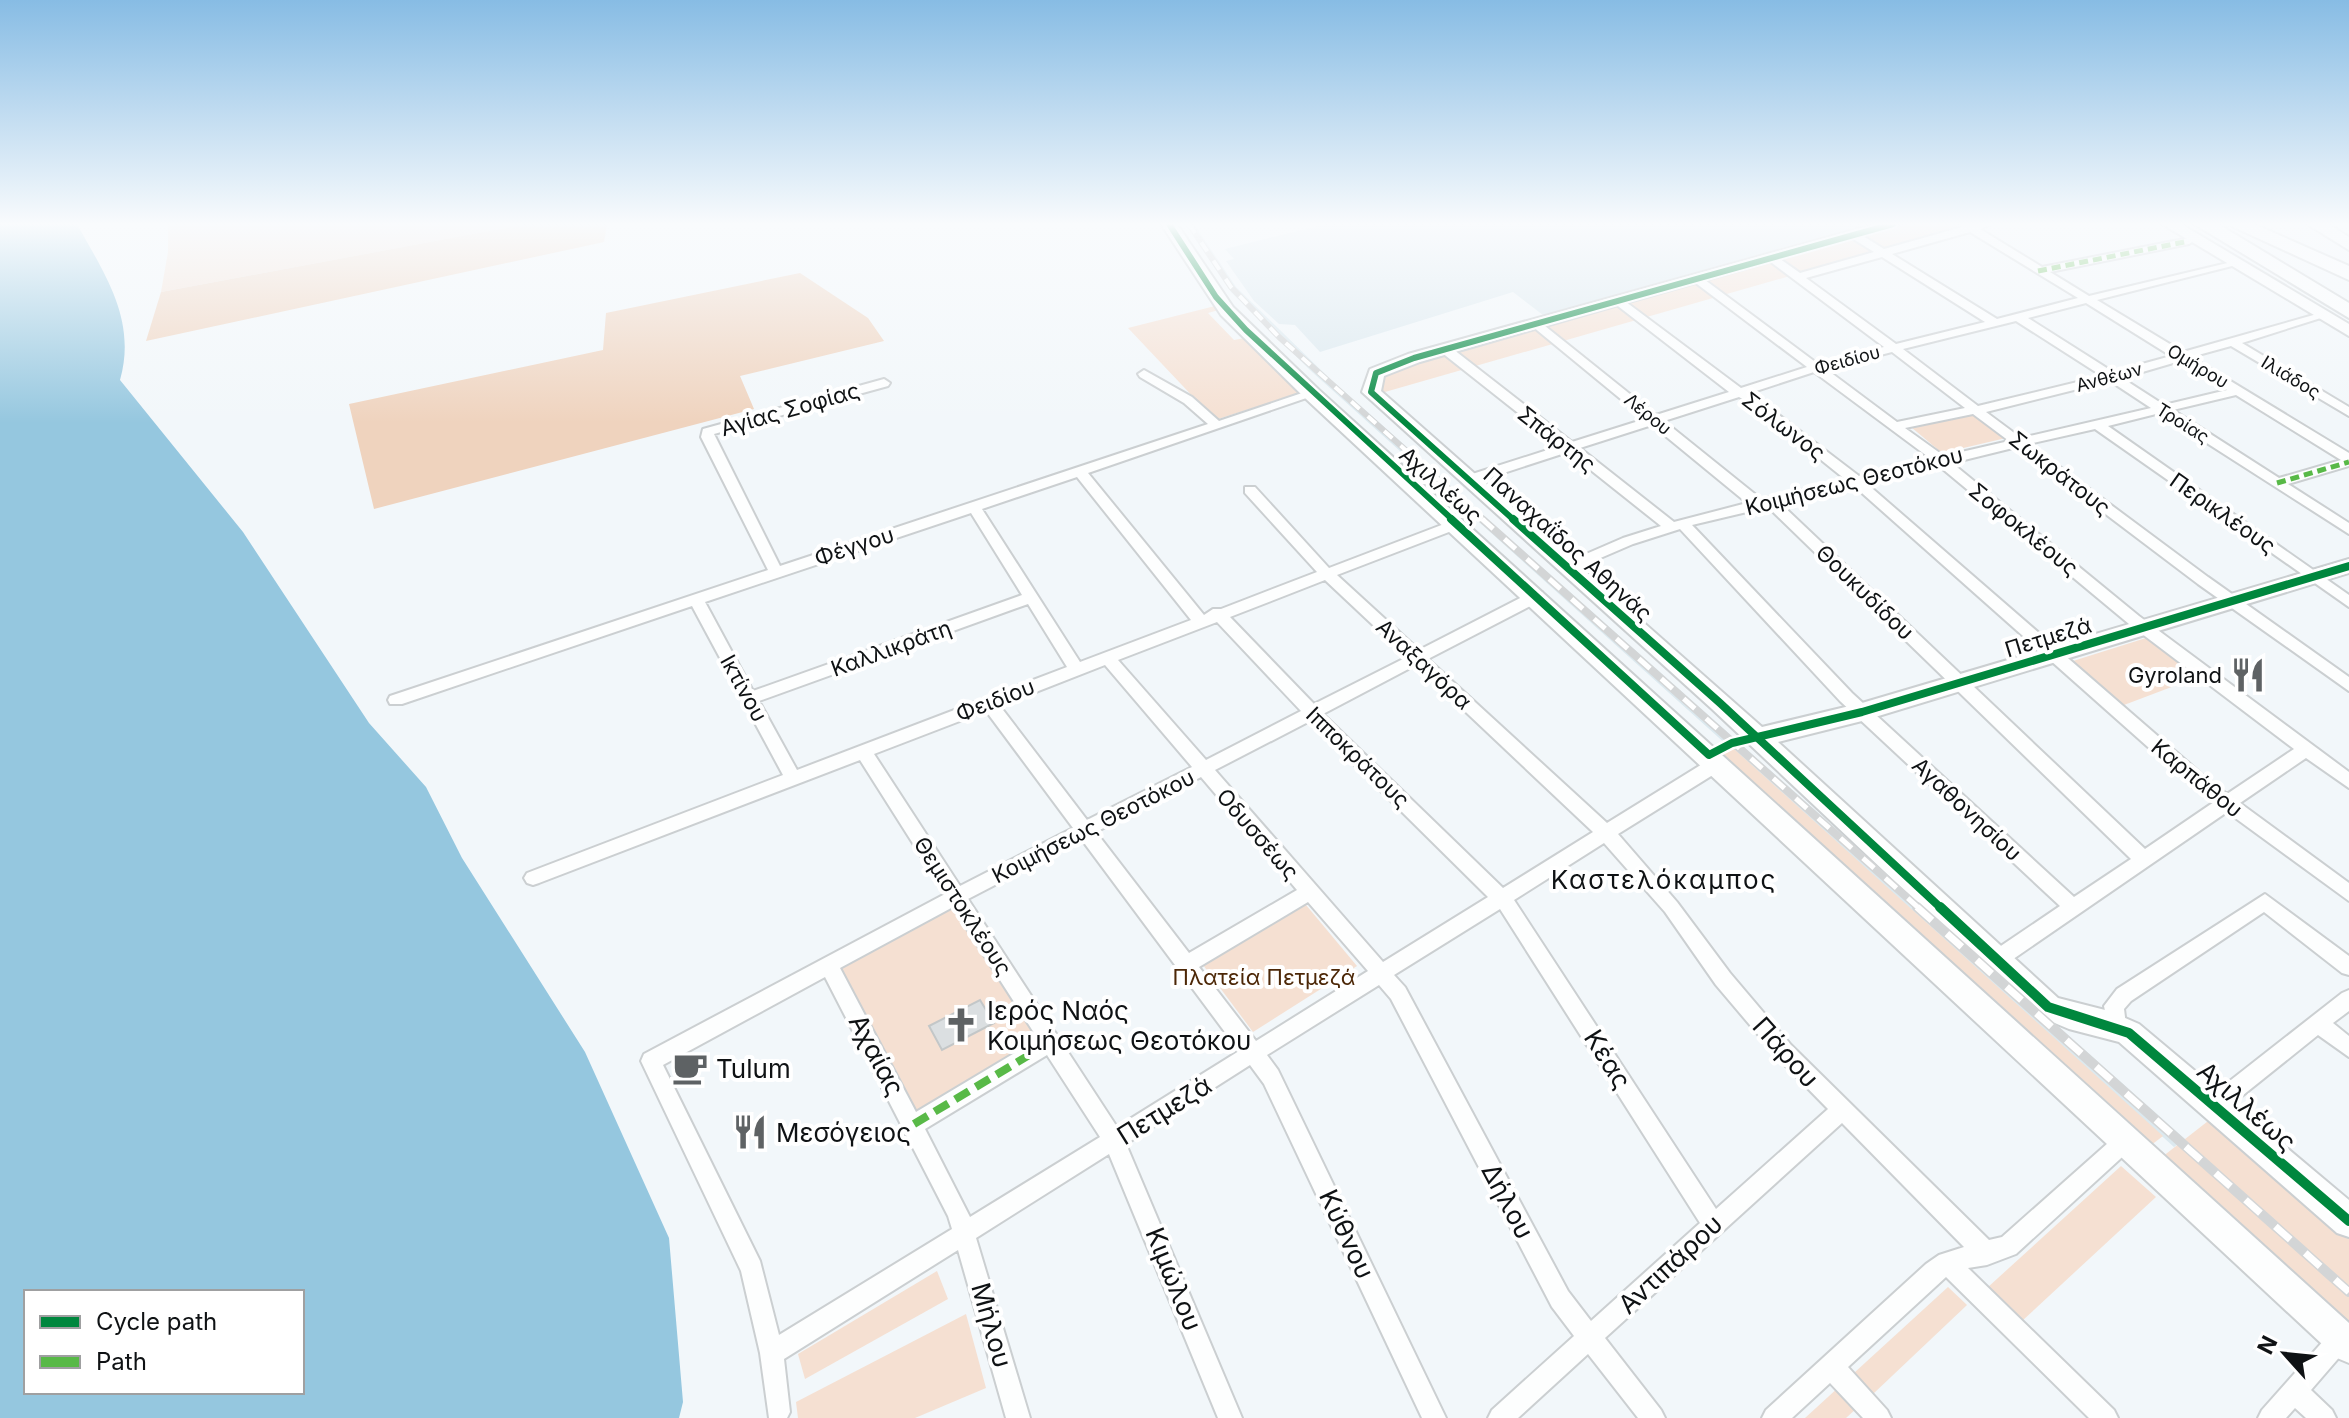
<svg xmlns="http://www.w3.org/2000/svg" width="2349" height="1418" font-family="Inter,sans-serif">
<rect width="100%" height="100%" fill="#f2f7fa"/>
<g fill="#dce9ef">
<path d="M1185,224H1194L1236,287L1328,377L2185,1139L2174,1147L1311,371L1231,292Z"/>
<path d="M1326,224H1867L1543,315L1513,292L1320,352L1295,325L1279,324L1254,301L1226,261L1234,259L1225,249Z"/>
</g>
<g fill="#f5e0d2">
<path d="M168,224H526L161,292L168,252Z"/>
<path d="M1908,224H1958L1964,228L1883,249L1862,236Z"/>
<path d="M1854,238L1877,252L1800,274L1780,260Z"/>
<path d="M1771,262L1790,276L1378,394L1376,378L1454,350Z"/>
<path d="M1219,305L1222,309L1208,313L1234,340L1250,337L1299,393L1215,420L1128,328Z"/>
<path d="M1972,412L2006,438L1942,453L1911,427Z"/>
<path d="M2146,638L2198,677L2124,705L2073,661Z"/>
<path d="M1733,748L2163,1136L2150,1146L1722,754Z"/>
<path d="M957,896L1051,1042L914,1124L829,966Z"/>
<path d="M1306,905L1357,966L1253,1032L1203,965Z"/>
<path d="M2212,1118L2349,1238V1326L2162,1157Z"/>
<path d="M2121,1166L2156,1197L2022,1321L1987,1288Z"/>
<path d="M937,1271L948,1299L805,1379L798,1354Z"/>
<path d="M1948,1287L1967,1305L1873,1394L1854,1373Z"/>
<path d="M966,1314L986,1388L915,1418H798L796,1402Z"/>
<path d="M1840,1386L1858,1407L1846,1418H1805Z"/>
</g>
<g fill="#efd3be">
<path d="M526,224H607L604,242L146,341L161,292Z"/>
<path d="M800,273L868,318L884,341L740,376L754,409L374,509L349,404L603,350L606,313Z"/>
</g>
<path fill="#95c7df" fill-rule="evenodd" d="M0,224H77C105,275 137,320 120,380L243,532L369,723L426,787L462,858L585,1052L669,1238L683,1402L679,1418H0ZM26,1292H302V1392H26Z"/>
<path fill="#dbdfe1" stroke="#c3c7c8" stroke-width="2" d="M980,1000L994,1023L942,1050L929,1026Z"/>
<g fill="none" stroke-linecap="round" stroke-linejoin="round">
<g stroke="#cbcfd1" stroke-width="4">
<g id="street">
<path d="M1959,224H1991L1980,229L2042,267L2189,238L2194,241L2189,244L2050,272L2089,296L2236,261V265L2097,300L2183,352L2317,314L2327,316L2242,343L2349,407V416L2231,346L2191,357L2349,453V466L2288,484L2349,523V534L2160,413L2108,426L2349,595V607L2095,429L2029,444L2208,577L2349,677V691L2198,584L2017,447L1952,463L2139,616L2349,772V788L2306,758L2240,803L2349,883V901L2227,812L2003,966L1996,968L1989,966L1987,960L1989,954L2060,906L1840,701L1680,529L1633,544L1568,572L1563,570L1561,567L1563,564L1623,538L1661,526L1568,452L1473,483L1468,484L1461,480L1463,477L1560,446L1441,352V346H1449L1572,442L1645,419L1532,326V322H1540L1656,415L1729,392L1614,303V299H1622L1741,388L1807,367L1693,281V277H1701L1818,364L1884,347L1768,260V256H1776L1800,273L1874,252L1850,237V233H1858L1884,249L1962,227ZM1970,232L2078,298L1997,319L1892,254ZM1882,257L1985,322L1896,344L1806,278ZM2086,303L2171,356L2113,372L2028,318ZM2016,321L2102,376L1978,406L1903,349ZM1892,352L1965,408L1897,422L1826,369ZM2180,361L2227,390L2164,405L2122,378ZM1814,372L1931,459L1859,476L1750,393ZM2110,381L2151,408L2021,438L1986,412ZM2236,395L2341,460L2279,478L2173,410ZM1739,397L1753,405L1846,480L1761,499L1664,421ZM1973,414L2009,441L1944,456L1905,428ZM1652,425L1747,503L1674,522L1580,448ZM1939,466L2129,624L2294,749L2227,794L2205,777L1866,483ZM1854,486L2193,787L2214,802L2145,849L1781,504ZM1768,507L2131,859L2074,897L1852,693L1692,525Z"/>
<path d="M1144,370L1192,397L1219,421L1308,391L1312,390L1318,394L1088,473L1204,615L1213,609H1221L1317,572L1245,493V487H1255L1329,568L1452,521H1462L1464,524L1462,527L1337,575L1419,650L1532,592H1542L1544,596L1542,600L1428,659L1607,823L1712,758H1724L1726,763L1724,768L1618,834L1677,902L1730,973L1791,1045L1989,1240L2002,1237L2117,1135L2124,1132L2131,1135L2134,1142L2131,1149L2016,1254L1987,1265L1968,1268L2114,1410L2118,1418H2089L1946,1277L1848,1367L1887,1410L1891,1418H1863L1830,1383L1792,1418H1762L1766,1410L1926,1264L1939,1255L1964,1247L1842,1123L1605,1338L1661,1410L1665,1418H1638L1588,1354L1518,1418H1488L1492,1410L1574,1336L1552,1307L1391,999L1379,985L1267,1055L1278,1070L1446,1418H1422L1264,1084L1250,1065L1126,1144L1242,1418H1218L1109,1154L976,1238L1030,1418H1006L958,1250L784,1359L790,1412L787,1418H769L760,1353L741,1271L641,1061L644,1054L945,894L860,760L539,883L533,885L527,883L524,878L527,873L783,775L692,606L402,704H390L388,700L390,696L768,570L701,437L703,429L884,379L890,383L888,386L714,434L780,566L1208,424L1184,403L1140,377L1138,374ZM1077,477L1191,620L1080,662L982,509ZM971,513L1022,595L753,691L705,602ZM1325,580L1407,657L1314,704L1230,617ZM1028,604L1067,667L797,770L759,701ZM1217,622L1301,711L1206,760L1118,660ZM1105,665L1192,767L1087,820L1000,706ZM1416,665L1593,832L1503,888L1323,714ZM986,711L1073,828L960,886L874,754ZM1310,721L1488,897L1383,962L1215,770ZM1201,777L1297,890L1189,953L1096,832ZM1082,840L1239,1051L1117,1127L968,899ZM1604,843L1665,912L1716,985L1777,1057L1828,1109L1716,1209L1514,900ZM1308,902L1368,971L1256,1041L1199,967ZM953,907L1038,1039L916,1112L840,968ZM1500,909L1700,1223L1591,1321L1568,1291L1405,987L1394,975ZM825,977L948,1216L952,1229L779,1335L760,1261L663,1065ZM1047,1055L1100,1137L970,1217L925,1129Z"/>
<path d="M2265,894L2349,956V975L2342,973L2264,912L2131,1001L2124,1009L2126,1025L2123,1031L2116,1034L2109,1031L2104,1006L2117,989Z"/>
<path d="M2349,990V1011L2333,1023L2349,1036V1057L2318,1035L2222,1112L2215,1115L2208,1112L2205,1105L2208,1098L2342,993Z"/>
<path d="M2341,1326L2349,1330V1346L2311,1390L2332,1410L2336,1418H2306L2295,1408L2286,1418H2258L2262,1410L2333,1330Z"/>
</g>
</g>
<g stroke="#cbcfd1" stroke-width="4">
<g id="secondary">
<path d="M1161,224H1177L1233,307L1319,390L2349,1323V1363L2337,1358L1305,398L1221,315Z"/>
<path d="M1875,224H1901L1420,362L1384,376L1381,391L1762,727L1862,703L2349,559V573L1862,721L1778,742L2058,998L2109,1011L2139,1024L2349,1200V1237L2337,1233L2119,1042L2069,1029L2038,1016L1712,709L1362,392L1370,369L1408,354Z"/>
<path d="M2162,224H2181L2349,324V336Z"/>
</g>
</g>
<g stroke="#cbcfd1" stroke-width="4">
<path id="primary" d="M2307,224H2328L2349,237V250Z"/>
</g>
<g stroke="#cbcfd1" stroke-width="4">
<g id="highway">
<path d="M2194,224H2218L2349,303V318Z"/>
<path d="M2227,224H2254L2349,266V280Z"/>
</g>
</g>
<use href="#street" fill="#fdfefe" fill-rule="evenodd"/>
<use href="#secondary" fill="#fdfefe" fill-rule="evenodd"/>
<use href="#primary" fill="#fdfefe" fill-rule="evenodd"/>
<use href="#highway" fill="#fdfefe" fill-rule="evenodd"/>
<g stroke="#d3d5d6" stroke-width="6">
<path id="rail-far2" d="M1189,224L1231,287L1279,337L1485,521"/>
</g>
<g stroke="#d3d5d6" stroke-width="8">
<path id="rail-far1" d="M1482,519L1920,909"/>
</g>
<g stroke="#d3d5d6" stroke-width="10">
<path id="rail" d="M1917,907L2349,1292"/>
</g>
<use href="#rail-far2" stroke="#fff" stroke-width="4" stroke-dasharray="11" stroke-linecap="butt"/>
<use href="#rail-far1" stroke="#fff" stroke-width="5" stroke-dasharray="15" stroke-linecap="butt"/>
<use href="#rail" stroke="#fff" stroke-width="7" stroke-dasharray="20" stroke-linecap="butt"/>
<g stroke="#58b947" stroke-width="5" stroke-dasharray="9 5" stroke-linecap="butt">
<path d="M2038,271L2189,241"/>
<path d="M2277,483L2349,462"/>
</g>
<path stroke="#58b947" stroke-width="8" stroke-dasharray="16 8" stroke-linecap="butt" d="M914,1124L1051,1042"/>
<g stroke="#fff" stroke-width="10">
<g id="cycleway-far2">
<path d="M1169,224L1216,297L1246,330L1454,521"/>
<path d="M1515,521L1371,392L1376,373L1414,358L1893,224"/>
</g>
</g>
<g stroke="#fff" stroke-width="13">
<g id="cycleway-far1">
<path d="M1451,519L1709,755L1732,743L1862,712L2349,566"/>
<path d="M1513,519L1720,703L1942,909"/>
</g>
</g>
<g stroke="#fff" stroke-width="15">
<path id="cycleway" d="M1940,907L2048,1007L2129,1033L2349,1221"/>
</g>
<use href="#cycleway-far2" stroke="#00873e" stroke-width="6"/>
<use href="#cycleway-far1" stroke="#00873e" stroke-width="8"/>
<use href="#cycleway" stroke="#00873e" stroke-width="10"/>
</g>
<linearGradient id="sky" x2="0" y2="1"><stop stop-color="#87bce4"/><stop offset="0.53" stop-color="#f9fbfd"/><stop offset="1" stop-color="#f9fbfd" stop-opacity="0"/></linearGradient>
<rect width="2349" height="423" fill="url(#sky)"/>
<defs>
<g id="restaurant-bare" transform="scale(2.76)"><path d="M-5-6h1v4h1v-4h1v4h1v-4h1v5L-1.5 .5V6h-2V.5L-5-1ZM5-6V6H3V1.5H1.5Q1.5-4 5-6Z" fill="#5e6264" stroke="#fff" stroke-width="2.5" paint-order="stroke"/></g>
<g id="church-bare" transform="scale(2.76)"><path d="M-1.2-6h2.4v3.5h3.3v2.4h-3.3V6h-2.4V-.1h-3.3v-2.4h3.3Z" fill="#5e6264" stroke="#fff" stroke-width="2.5" paint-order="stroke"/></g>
<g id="cafe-bare" transform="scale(2.76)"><path d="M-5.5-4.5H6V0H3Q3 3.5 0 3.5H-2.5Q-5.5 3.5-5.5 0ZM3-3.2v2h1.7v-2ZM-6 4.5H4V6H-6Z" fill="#5e6264" stroke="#fff" stroke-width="2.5" paint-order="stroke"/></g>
</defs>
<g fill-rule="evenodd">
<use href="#restaurant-bare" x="2248" y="675"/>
<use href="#church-bare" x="961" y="1025"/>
<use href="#cafe-bare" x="690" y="1068"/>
<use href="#restaurant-bare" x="750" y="1132"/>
</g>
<g text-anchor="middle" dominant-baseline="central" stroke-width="8" stroke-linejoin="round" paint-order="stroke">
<g font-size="18" fill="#0f1214" stroke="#fff">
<text transform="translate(1847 360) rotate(-15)">Φειδίου</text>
<text transform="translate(2198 366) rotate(31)">Ομήρου</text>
<text transform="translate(2109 377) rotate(-15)">Ανθέων</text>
<text transform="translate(2291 377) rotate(31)">Ιλιάδος</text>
<text transform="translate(1648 414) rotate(39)">Λέρου</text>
<text transform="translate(2183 423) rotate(32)">Τροίας</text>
</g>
<g font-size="22" fill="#0f1214" stroke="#fff">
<text transform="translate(790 409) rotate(-16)">Αγίας Σοφίας</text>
<text transform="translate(1784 426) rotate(37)">Σόλωνος</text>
<text transform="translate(1557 439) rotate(38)">Σπάρτης</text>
<text transform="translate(2060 473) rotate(38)">Σωκράτους</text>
<text transform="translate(1854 481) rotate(-14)">Κοιμήσεως Θεοτόκου</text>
<text transform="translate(1441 485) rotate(42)">Αχιλλέως</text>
<text transform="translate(2223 513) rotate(35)">Περικλέους</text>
<text transform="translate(2024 529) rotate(39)">Σοφοκλέους</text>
<text transform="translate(1568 544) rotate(42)">Παναχαΐδος Αθηνάς</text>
<text transform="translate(854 546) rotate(-18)">Φέγγου</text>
<text transform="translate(1865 592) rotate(44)">Θουκυδίδου</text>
<text transform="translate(2048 637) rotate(-17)">Πετμεζά</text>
<text transform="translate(891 648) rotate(-20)">Καλλικράτη</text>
<text transform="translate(1424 664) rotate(43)">Αναξαγόρα</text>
<text transform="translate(744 688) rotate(61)">Ικτίνου</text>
<text transform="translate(995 700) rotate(-21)">Φειδίου</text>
<text transform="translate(1358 757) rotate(44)">Ιπποκράτους</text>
<text transform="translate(2197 778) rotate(39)">Καρπάθου</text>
<text transform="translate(1967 809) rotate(43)">Αγαθονησίου</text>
<text transform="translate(1093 826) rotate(-27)">Κοιμήσεως Θεοτόκου</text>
<text transform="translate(1258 834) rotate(49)">Οδυσσέως</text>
<text transform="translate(963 906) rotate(57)">Θεμιστοκλέους</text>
</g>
<g font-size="22" fill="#0f1214" stroke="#fff" text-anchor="end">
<text x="2222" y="675">Gyroland</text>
</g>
<g font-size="22" fill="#4c2707" stroke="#fff">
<text x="1264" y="977">Πλατεία Πετμεζά</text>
</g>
<g font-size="26" letter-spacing="2" fill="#0f1214" stroke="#fff">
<text x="1664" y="879">Καστελόκαμπος</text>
</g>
<g font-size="26" fill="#0f1214" stroke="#fff" text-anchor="start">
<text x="987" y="1010">Ιερός Ναός<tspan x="987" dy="30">Κοιμήσεως Θεοτόκου</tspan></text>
<text x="716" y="1068">Tulum</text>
<text x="776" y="1132">Μεσόγειος</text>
</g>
<g font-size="26" fill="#0f1214" stroke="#fff">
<text transform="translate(1786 1052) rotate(48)">Πάρου</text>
<text transform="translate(877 1055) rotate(62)">Αχαίας</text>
<text transform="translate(1608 1059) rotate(58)">Κέας</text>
<text transform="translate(2247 1106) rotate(41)">Αχιλλέως</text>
<text transform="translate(1164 1110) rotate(-32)">Πετμεζά</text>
<text transform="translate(1508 1201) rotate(62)">Δήλου</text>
<text transform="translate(1347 1234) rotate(65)">Κύθνου</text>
<text transform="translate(1670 1264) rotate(-43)">Αντιπάρου</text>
<text transform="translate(1174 1279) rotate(68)">Κιμώλου</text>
<text transform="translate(992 1325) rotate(74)">Μήλου</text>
</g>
</g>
<rect x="24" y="1290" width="280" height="104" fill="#ffffff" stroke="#9fa0a1" stroke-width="2"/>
<rect x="40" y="1316" width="40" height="12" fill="#00873e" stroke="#9fa0a1" stroke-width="2"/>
<text x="96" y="1330" font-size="24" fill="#0f1214">Cycle path</text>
<rect x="40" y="1356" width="40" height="12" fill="#58b947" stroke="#9fa0a1" stroke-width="2"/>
<text x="96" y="1370" font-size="24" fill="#0f1214">Path</text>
<g transform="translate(2285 1354) rotate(297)" stroke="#ffffff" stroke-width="6" paint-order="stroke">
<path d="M0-6L14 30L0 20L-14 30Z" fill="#0f1214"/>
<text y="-12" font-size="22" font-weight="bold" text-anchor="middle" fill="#0f1214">N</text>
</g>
</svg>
